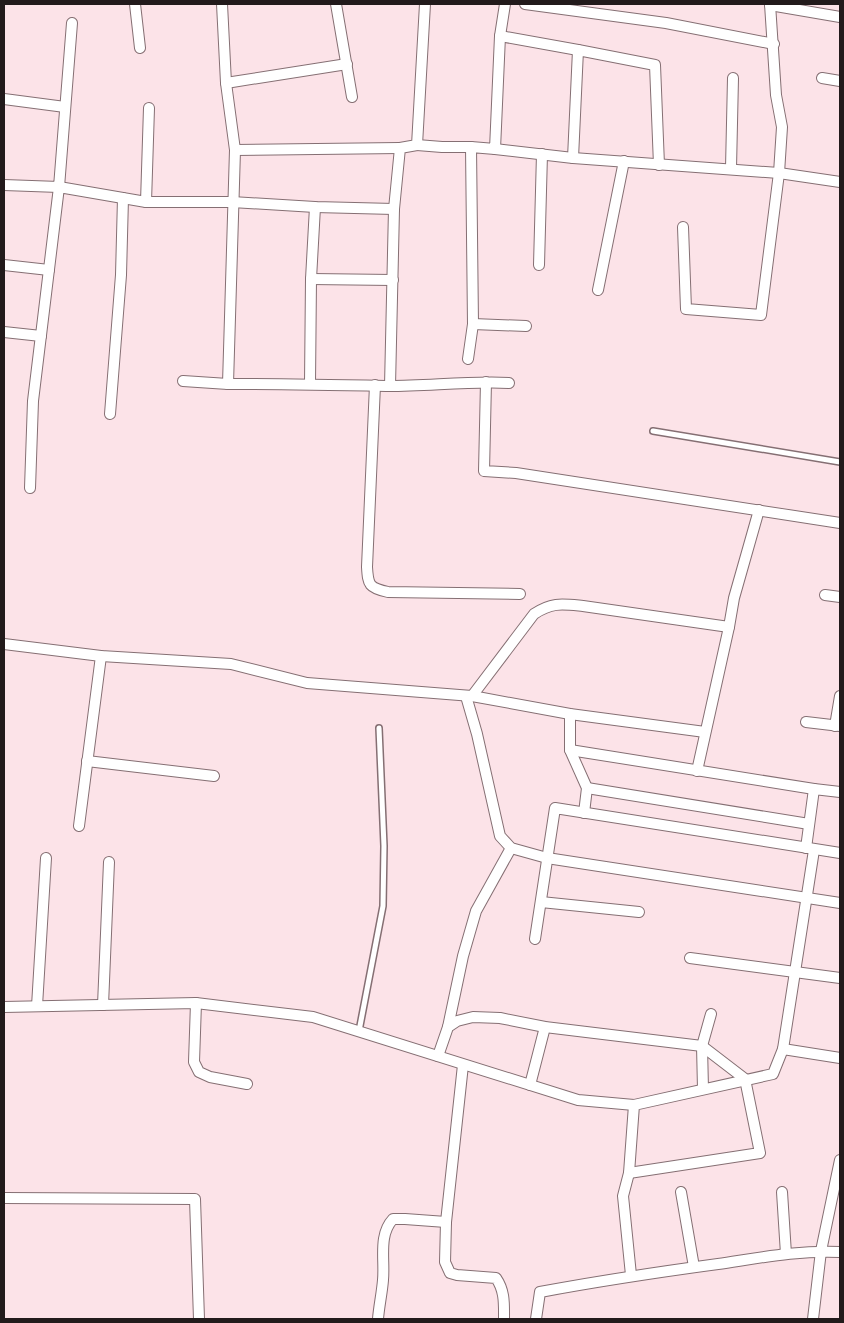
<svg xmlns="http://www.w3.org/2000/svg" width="844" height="1323" font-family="Lato,sans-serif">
<rect width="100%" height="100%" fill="#fce3e8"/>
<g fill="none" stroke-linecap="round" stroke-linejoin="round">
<g stroke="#856f73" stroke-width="8">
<g id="service">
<path d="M653,431L840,462"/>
<path d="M359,1031L383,906L384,846L379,728"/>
</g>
</g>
<g stroke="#856f73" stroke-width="12">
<g id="minor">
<path d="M135,4L140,48"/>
<path d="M222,4L226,83L235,150L228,384C282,384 335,385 389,386C429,386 469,381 509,383"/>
<path d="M336,4L352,97"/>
<path d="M525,4L666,23L774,44"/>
<path d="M770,5L840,17"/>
<path d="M500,36L578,50"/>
<path d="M822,78L840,81"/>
<path d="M226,83L347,64"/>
<path d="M4,99L65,107"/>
<path d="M417,145L442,147H471"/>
<path d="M495,149L573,158L779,173L840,182"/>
<path d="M235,150L400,148"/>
<path d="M573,158L578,50L655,65L659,165"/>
<path d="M731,168L733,78"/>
<path d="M4,185L59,187L72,23"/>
<path d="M146,202H232L315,207L394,209"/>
<path d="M683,227L686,309L761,315L779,173L782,127L776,95L770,4"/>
<path d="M4,265L49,270"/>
<path d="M539,265L542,154"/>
<path d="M311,279L393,280"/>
<path d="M598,290L624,161"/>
<path d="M473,324L526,326"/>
<path d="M4,332L41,336"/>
<path d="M468,359L473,324L471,147L495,149L500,36L505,4"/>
<path d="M183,381L228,384"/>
<path d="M486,382L484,471L516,473L840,523"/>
<path d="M310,383L311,279L315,207"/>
<path d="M375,385L367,567C368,585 369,588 388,592L520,594"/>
<path d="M390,386L394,209L400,148L417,145L425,4"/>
<path d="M110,414L121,275L123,198"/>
<path d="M30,488L33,401L59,187L146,202L149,108"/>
<path d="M825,595L840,597"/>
<path d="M4,644L101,656L231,664L307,683L472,696L570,714L705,732"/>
<path d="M466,696L477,734L500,836L511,848L547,858L840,903"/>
<path d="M472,696L534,614C552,602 562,604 583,606L729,627"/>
<path d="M570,714V750L587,788L584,813"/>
<path d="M806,722L840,726"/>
<path d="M835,726L840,696"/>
<path d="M570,750L814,789"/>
<path d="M87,761L214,776"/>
<path d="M697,771L729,627L734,598L759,510"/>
<path d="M587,788L809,824"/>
<path d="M79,826L101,656"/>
<path d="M806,848L814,789L840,792"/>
<path d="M541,902L639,912"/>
<path d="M535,939L555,808L840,853"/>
<path d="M690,958L840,978"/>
<path d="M196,1003L194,1062L199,1072L210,1077L247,1084"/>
<path d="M103,1005L109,862"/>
<path d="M37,1006L46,858"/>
<path d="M4,1007L196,1003L313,1017L578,1100L634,1105"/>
<path d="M448,1027L463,956L476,911L511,848"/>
<path d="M783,1049L814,850"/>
<path d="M438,1056L448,1027L457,1021L473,1017L500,1018L545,1027L702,1046L745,1079L760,1153L629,1173"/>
<path d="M463,1065L446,1222L445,1262L450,1273L457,1275L496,1278C505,1291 504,1304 504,1319"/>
<path d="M530,1085L545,1027"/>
<path d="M703,1089L702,1046L711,1014"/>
<path d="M681,1192L694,1267"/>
<path d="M782,1192L786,1254"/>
<path d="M4,1198L195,1199L199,1319"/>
<path d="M631,1275L623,1196L629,1173L634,1105L773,1074L783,1049L840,1058"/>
<path d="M378,1319C379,1306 382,1293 383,1280C385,1260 378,1235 393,1219H405L446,1222"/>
<path d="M536,1319L540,1292C599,1281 659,1272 718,1264C759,1258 799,1250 840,1252"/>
<path d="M813,1319L821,1251L840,1160"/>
</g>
</g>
<use href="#service" stroke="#fff" stroke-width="5"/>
<use href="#minor" stroke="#fff" stroke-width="10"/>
</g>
<rect width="844" height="1323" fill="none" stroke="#221a1b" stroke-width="10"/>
</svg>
